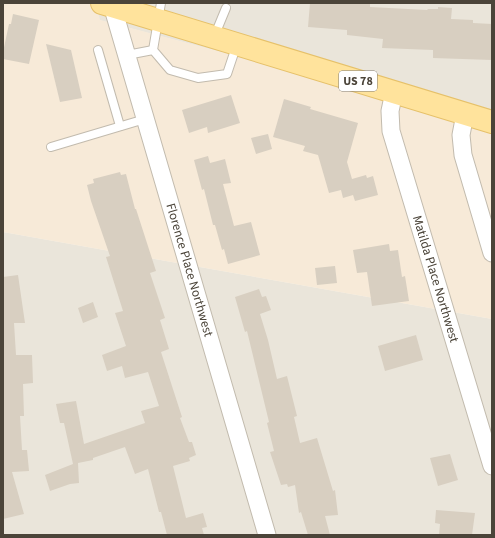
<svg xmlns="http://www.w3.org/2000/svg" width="495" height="538" font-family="'Source Sans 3',sans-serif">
<rect width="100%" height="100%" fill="#f6f3ec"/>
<g fill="#eae5da">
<path d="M96,3H492V123L99,20Z"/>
<path d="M3,232L492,319V535H3Z"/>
</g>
<path fill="#f7ead8" d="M3,3H96L100,20L492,123V319L3,232Z"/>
<g fill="#d8cfc1">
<path d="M310,3H370V7L427,10L428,9H438V7L452,8L451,19L473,20V23L492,24V60L433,58V50L382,48L383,39L347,35V30L308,27Z"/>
<path d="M13,14L39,20L29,64L3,59V52L9,24H11Z"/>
<path d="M46,44L71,50L82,98L60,102Z"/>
<path d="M231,95L240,123L208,133L207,127L189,133L182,110Z"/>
<path d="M284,99L311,107L310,109L358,123L347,162L352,179L366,175L367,178L373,176L378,195L355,201L353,195L343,198L341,190L329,193L318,155L303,151L305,146L273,137Z"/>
<path d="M268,134L272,149L256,154L251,138Z"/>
<path d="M208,156L210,163L225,159L231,183L223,184L234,226L251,222L260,255L228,264L224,249L222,250L215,225H213L204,189L202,190L194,160Z"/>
<path d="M120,172L121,175L126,174L135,209H136L156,271L150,273L165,318L160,320L169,349L161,352L182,417L180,418L189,442H192L196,455L189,458L190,461L173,466L186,518L203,513L207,527L202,528L204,535H167L161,512H159L148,469L135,474L125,447L93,458V460L78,463L79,483L70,484L50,491L45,475L73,464L64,423H60L56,404L76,401L84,444L145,423L141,411L159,406L148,372L125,378L122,366L107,371L102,355L126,346L115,313L123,311L106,257L110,256L91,201L87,185L94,183L93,179Z"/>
<path d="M389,244L390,251L398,250L402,277L405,276L409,301L372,306L367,272L357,273L353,250Z"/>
<path d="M335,266L337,283L317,285L315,268Z"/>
<path d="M18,275L25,323H14L16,355H32L33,383L23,384L24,416H20L22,450H27L29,471L12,472L24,514L3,519V277Z"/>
<path d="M259,289L262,297L266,296L271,310L260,314L268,340L277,379L287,376L297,416L294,417L300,443L317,438L333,491L335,490L338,515L325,516L330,535H308L301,512L299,513L295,485L288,487L287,484L281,485L270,452L274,451L267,423L269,422L247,331L245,332L235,297Z"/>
<path d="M93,302L98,317L83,323L78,308Z"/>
<path d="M416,335L423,360L385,371L378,346Z"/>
<path d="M450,454L458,480L438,486L430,458Z"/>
<path d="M436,510L475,513L472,535H439L440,524L435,523Z"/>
</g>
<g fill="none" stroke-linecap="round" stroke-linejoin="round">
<g stroke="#c2bbae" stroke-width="10">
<g id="service">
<path d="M161,3L153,50L170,70L198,78L227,74L237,44"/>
<path d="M214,37L226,8"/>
<path d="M98,50L120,126"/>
<path d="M127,55L153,50"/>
<path d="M51,147L145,119"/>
</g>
</g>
<g stroke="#c2bbae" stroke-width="19">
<g id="minor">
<path id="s1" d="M112,5L267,535"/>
<path id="s2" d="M394,92L390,111L391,131L492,466"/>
<path d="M465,114L461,135L463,155L492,253"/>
</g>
</g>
<g stroke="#e6c16a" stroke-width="24">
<path id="primary" d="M102,3L492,122"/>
</g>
<use href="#service" stroke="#fff" stroke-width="8"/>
<use href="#minor" stroke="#fff" stroke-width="17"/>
<use href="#primary" stroke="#ffe39c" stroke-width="22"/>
</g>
<g text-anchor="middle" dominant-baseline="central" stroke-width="3" stroke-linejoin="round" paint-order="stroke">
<rect fill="#fff" stroke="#817c74" stroke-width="1" x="339" y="71" width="38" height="20" rx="3"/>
<g font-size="12" font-weight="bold" fill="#4b4439">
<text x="358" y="81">US 78</text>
</g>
<g font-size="13" fill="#4b4439" stroke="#fff">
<text stroke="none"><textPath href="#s1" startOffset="276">Florence Place Northwest</textPath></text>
<text stroke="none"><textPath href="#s2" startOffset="194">Matilda Place Northwest</textPath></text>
</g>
</g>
<rect width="495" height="538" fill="none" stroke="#4b4439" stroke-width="8"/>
</svg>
